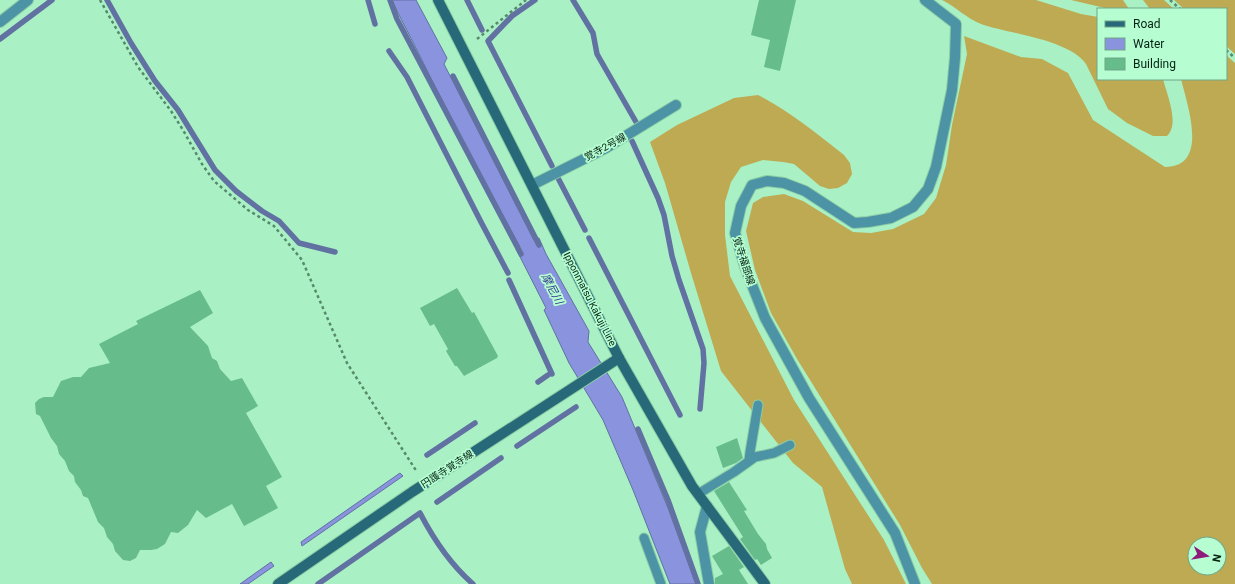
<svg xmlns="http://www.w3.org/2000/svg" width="1235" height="584" font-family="Roboto,'Noto Sans JP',sans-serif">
<rect width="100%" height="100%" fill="#a9f1c5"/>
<g fill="#beaa52" fill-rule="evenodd">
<path d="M942,0H1036L1081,14L1098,17V79H1163C1167,95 1180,124 1167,136H1153L1127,123L1108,109L1086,64C1068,39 1009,34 981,24C966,18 956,7 942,0Z"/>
<path d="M1071,0H1123L1129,9L1105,8Z"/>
<path d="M1143,0H1164L1174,9H1150Z"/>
<path d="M1174,0H1235V54L1226,46V9H1184Z"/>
<path d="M964,36L1021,57L1042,59L1068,73L1093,120L1165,167C1210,167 1187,104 1181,79H1226V55L1235,63V584H932L922,568L900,525L797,359L771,313L755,270L746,231L753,203L763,197L784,194L803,201L853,232L871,233L893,229L924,214L936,198L946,165L952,125L967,54ZM1195,544H1219V568H1195Z"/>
<path d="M758,95C789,111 816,133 844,155L850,163L852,174L847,183L838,188L829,189L820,186L794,164L783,162L763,160L741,167L731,182L725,202V235L730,276L794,400L884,540L906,584H852L845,569L822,487L793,463L721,371L691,273L665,183L650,142L677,125L734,98Z"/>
</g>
<g fill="#8993de" stroke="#6171a1">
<path d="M392,0H416L447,58L444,64L534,240L539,238L546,254L589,331L588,342L622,397L668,508L696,584H670L633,490L603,420L569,363L544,310L546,308L516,249L520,247C485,182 450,118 418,52C409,34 400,18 392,0Z"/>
<path d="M400,473L403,476L302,546L301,542Z"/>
<path d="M271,562L274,566L248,584H240Z"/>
</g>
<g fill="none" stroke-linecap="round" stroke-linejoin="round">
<g stroke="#6171a1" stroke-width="5.5">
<path d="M107,0L131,43L155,81L178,110L215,170L236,191L262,211L279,221L299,243L335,252"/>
<path d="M368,0L375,24"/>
<path d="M390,0L397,19L521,254"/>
<path d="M467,0L482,30"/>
<path d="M535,0L512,16L488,41L552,166"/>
<path d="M573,0L593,33L597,54L636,122"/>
<path d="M0,39L52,0"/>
<path d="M389,51L407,77L481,222L508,273"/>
<path d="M453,76L539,245"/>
<path d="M632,141L658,198L664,215L672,256L679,280L703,349L704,363L700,409"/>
<path d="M558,178L585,230"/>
<path d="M589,238L680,415"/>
<path d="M509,280L552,374"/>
<path d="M538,382L548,375"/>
<path d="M638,429L668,500L698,584"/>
<path d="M517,446L576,407"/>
<path d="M427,455L475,423"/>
<path d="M437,502L501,458"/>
<path d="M318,584L420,513C434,540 450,564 473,584"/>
</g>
</g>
<g fill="#67bc8b">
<path d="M759,0H796L780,71L764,67L770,40L751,35Z"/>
<path d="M457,288L472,313L474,312L498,356L497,358L464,376L457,366H455L446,351L448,349L434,324L430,326L420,308Z"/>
<path d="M200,290L213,313L190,327L208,346L212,358L217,361L220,369L231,381L242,378L258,406L246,413L282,477L266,486L278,508L244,526L232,504L206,518L197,510L188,525L178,533L171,532L165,544L157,549L151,550H140L136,558L130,561L123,560L115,551L113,544L107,537L104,528L98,522L88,498L83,496L81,490L75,482L74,476L69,471L65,461L59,454L57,446L51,438L40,416L36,414L35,403L39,399L44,397H53L61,381L73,377H81L89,368L110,363L99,344L138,324L136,321Z"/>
<path d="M737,438L743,458L736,463L723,468L716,447Z"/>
<path d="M729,482L747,510L744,511L758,534L766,544L767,549L772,558L761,565L757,559L755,560L740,539L743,537L714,491Z"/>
<path d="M729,546L744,567L739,570L748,584H715V578L723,574L712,556Z"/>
</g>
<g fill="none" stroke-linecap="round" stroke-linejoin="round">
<g stroke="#8bcca5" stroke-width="11">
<g id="lane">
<path d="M749,461L750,452L758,405"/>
<path d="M698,494L734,472L755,457L774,453L790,445"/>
<path d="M644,538L661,584"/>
</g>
</g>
<g stroke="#8bcca5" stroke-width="12">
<g id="street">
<path d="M0,22L28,0"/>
<path d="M532,185L606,148L676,105"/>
<path d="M707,506L700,532L709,584"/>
<path d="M915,584L895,533L809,398L765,318L745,267L735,233L741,206L752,185L767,181L784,183L805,191L854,223L868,222L891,218L913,207L928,189L936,167L952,90L955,58L956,24L925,0"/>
</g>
</g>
<g stroke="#8bcca5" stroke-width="12">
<g id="secondary">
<path d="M438,0L619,358L692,486L765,584"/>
<path d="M278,584L412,492L619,358"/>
</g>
</g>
<g stroke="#57896c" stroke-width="2.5" stroke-dasharray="3 3" stroke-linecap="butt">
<path d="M100,0L138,67L171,111L183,130L202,164L214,181L248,210L274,226L302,260L347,363L417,472"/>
<path d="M1170,0L1180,9"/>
<path d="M477,39L526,0"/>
<path d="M1226,50L1235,58"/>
</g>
<use href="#lane" stroke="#4c93a6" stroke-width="9"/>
<use href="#street" stroke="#4c93a6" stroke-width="10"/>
<use href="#secondary" stroke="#286979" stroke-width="10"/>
</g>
<g text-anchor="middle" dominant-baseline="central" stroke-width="3.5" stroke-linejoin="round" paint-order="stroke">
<g font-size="10" fill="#052213" stroke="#b6fed2">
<text transform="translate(605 147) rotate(-29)">覚寺2号線</text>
<text transform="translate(744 261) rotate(72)">覚寺福部線</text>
<text transform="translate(590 299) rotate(63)">Ipponmatsu Kakuji Line</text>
<text transform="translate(447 469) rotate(-33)">円護寺覚寺線</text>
</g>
<g font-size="11" font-style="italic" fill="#35368d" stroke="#b6fed2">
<text transform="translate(552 289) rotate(62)">摩尼川</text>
</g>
</g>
<rect x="1097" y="8" width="130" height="72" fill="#b6fed2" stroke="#6fa686"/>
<rect x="1105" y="21" width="20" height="6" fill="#286979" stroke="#6fa686"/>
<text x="1133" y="28" font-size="12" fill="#052213">Road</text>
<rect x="1105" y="38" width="20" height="12" fill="#8993de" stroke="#6fa686"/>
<text x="1133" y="48" font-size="12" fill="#052213">Water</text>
<rect x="1105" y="58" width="20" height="12" fill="#67bc8b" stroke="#6fa686"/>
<text x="1133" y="68" font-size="12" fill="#052213">Building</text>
<g transform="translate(1207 556) rotate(102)"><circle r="19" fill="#b6fed2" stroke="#6fa686"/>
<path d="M0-3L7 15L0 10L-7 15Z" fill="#8f1a7a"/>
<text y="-6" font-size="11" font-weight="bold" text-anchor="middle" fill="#052213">N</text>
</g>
</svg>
